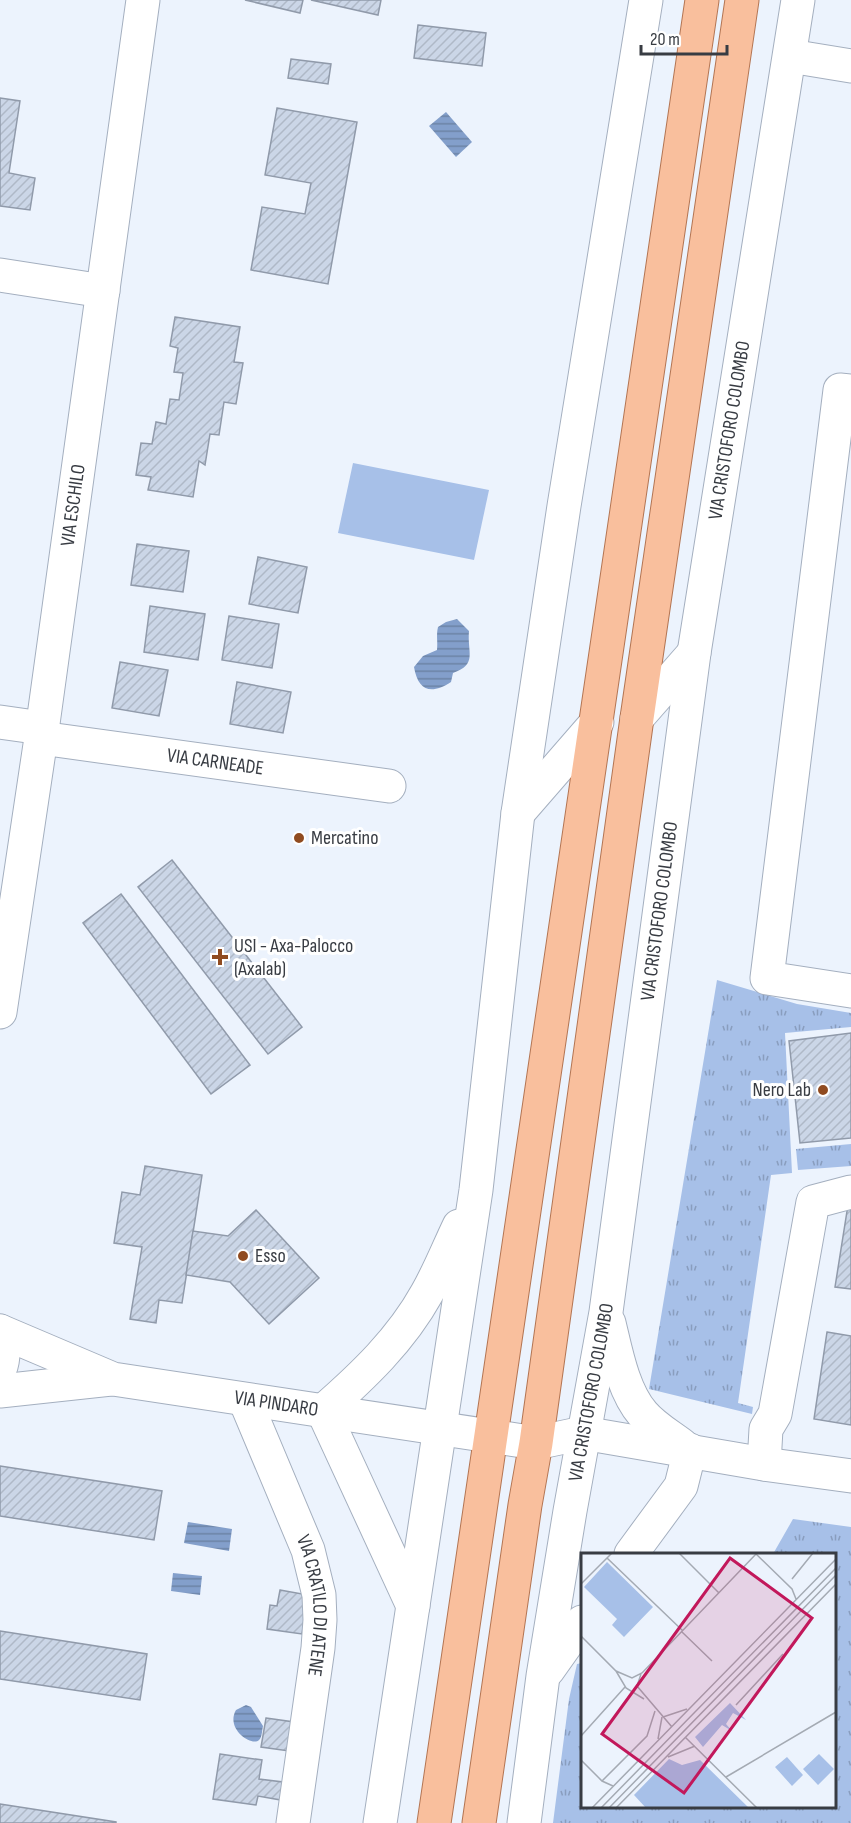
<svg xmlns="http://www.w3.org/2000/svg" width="851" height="1823" font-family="'Sofia Sans Condensed',sans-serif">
<defs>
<pattern id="grass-tufts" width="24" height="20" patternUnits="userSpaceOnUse" patternTransform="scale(1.5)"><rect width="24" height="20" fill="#a7c0e8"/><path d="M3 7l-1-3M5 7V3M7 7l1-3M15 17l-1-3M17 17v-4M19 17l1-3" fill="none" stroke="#899dbe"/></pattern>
<pattern id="water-rules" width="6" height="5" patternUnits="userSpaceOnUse" patternTransform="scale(1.5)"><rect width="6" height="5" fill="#839fcb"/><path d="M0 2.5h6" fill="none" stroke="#6c83a6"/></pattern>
<pattern id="building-hatch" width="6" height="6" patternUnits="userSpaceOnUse" patternTransform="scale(1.5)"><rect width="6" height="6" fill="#cbd6e7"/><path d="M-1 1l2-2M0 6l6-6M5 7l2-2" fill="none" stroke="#afb9c7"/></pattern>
</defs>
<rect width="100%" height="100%" fill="#ecf3fd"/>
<g fill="url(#grass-tufts)">
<path d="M717,980L797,1004L851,1013V1027L785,1033L792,1173L771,1175L738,1403L753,1407L752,1414L649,1389Z"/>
<path d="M851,1144V1166L798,1170L796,1149Z"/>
<path d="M793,1519L851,1527V1823H553L569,1699L577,1664L582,1663V1806H834V1554H773Z"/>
</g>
<path fill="#a7c0e8" d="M353,463L489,490L474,560L338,533Z"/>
<g fill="url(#water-rules)">
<path d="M446,112L472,142L456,157L429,126Z"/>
<path d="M457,619L469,631C467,653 478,664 453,673L451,682C431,695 418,691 414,667L423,656L437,650C438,642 436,635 438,627L446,622Z"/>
<path d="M188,1522L232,1529L229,1551L184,1543Z"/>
<path d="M173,1573L202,1576L200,1595L171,1591Z"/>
<path d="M246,1705L251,1707L263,1726C262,1730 262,1738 259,1740C252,1747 225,1729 236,1710Z"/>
</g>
<g fill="url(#building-hatch)" stroke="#909aaa" stroke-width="1.5">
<path d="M245,0H303L300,13Z"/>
<path d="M311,0H381L378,15Z"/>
<path d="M418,25L486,33L482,66L414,58Z"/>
<path d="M291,59L331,64L328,84L288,78Z"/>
<path d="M0,98L20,101L9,173L35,178L30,210L0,206Z"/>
<path d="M277,108L357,122L328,284L251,270L262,207L305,214L311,183L265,175Z"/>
<path d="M175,317L240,327L234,362L243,363L236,404L224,402L219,435L210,434L205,465L199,461L193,497L148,490L151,477L136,475L141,443L152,444L156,422L166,424L170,399L179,400L183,373L174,372L178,348L170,346Z"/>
<path d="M137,544L189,551L183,592L131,585Z"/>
<path d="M258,557L307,567L298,613L249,604Z"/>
<path d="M150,606L205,614L198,660L144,652Z"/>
<path d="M229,616L279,624L272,668L222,660Z"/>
<path d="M120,662L168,670L159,716L112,708Z"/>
<path d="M237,682L291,692L283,733L230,724Z"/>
<path d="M172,860L302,1027L268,1054L138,887Z"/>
<path d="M121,894L250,1065L211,1094L83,923Z"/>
<path d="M851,1033V1138L800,1143L789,1041Z"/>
<path d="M145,1166L202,1175L182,1303L159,1300L156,1323L130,1319L142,1247L114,1243L122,1192L140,1195Z"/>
<path d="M848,1205H851V1289L835,1287Z"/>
<path d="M256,1210L319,1278L269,1324L230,1282L186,1275L193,1231L228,1236Z"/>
<path d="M827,1332L851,1336V1425L814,1419Z"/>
<path d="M0,1466L162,1491L154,1540L0,1516Z"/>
<path d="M280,1590L308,1595L302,1634L267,1629L270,1605L277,1606Z"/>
<path d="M0,1631L147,1654L140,1700L0,1679Z"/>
<path d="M266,1718L294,1722L289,1751L261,1747Z"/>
<path d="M220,1754L262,1760L259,1779L283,1782L281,1800L258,1796L256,1805L213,1799Z"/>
<path d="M0,1804L116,1822V1823H0Z"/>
</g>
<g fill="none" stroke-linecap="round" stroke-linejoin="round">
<g stroke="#a4afbf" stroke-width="35">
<g id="minor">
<path d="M790,56L851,66"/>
<path d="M0,275L103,291"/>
<path d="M851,391L840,390L767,978L851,991"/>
<path d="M637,718L694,653"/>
<path d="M0,722L42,728"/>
<path id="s1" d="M41,738L389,786"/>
<path d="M518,813L597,722"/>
<path id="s2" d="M0,1012L41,738L143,0"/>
<path d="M609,1323C616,1352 623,1391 643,1414C654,1427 670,1436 683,1446"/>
<path id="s3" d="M0,1331L113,1379L536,1443L583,1433L764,1464L851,1476"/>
<path d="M0,1331C3,1344 5,1356 0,1369"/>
<path d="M0,1391L111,1379"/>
<path id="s4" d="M245,1400L308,1550L319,1595L320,1620L318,1648L293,1823"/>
<path d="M323,1411C363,1376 401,1340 427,1293C439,1272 448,1249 459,1226"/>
<path d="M323,1411L413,1606"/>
<path d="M764,1464L766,1429L775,1414L813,1202L851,1192"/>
<path d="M631,1554L681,1486L690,1450"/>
<path d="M548,1670L582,1622"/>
<path d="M380,1823L476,1190L518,813L564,506L646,0"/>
<path id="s5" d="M524,1823L543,1676L570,1511L606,1312L694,653L798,0"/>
</g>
</g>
<g stroke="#b37553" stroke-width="35">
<g id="major">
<path d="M434,1823L702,0"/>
<path d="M479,1823L525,1505L536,1443L637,718L742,0"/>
</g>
</g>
<use href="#minor" stroke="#fff" stroke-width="33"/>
<use href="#major" stroke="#f9bf9d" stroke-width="33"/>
</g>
<g fill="#904b20" stroke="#fff" stroke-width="2">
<circle cx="299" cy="838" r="6"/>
<path d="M217 948h6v6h6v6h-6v6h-6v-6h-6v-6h6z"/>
<circle cx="823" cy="1090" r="6"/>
<circle cx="243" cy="1256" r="6"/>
</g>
<g text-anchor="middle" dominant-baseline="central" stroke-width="6" stroke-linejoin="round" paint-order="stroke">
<g font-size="20" fill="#383c43" stroke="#fff">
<text stroke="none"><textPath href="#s5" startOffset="1408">VIA CRISTOFORO COLOMBO</textPath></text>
<text stroke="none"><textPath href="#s2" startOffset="512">VIA ESCHILO</textPath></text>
<text stroke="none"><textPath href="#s1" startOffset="176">VIA CARNEADE</textPath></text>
<text stroke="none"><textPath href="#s5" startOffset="922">VIA CRISTOFORO COLOMBO</textPath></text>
<text stroke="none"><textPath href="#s5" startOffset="436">VIA CRISTOFORO COLOMBO</textPath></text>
<text stroke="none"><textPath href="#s3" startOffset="288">VIA PINDARO</textPath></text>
<text stroke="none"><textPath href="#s4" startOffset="219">VIA CRATILO DI ATENE</textPath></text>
</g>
<g font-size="20" fill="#383c43" stroke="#fff" text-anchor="start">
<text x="311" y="838">Mercatino</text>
<text x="234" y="946">USI - Axa-Palocco<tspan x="234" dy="23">(Axalab)</tspan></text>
<text x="811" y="1090" text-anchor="end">Nero Lab</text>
<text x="255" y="1256">Esso</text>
</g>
</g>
<g transform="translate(581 1553)">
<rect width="255" height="255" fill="#ecf3fd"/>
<path d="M26,9L72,54L43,84L31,72L36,66L3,34ZM149,150L165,167L152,160L145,171L151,178L141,172L122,194L114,184ZM88,206L101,212L119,207L168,255H65L53,242Z" fill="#a7c0e8"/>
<path d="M238,201L253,216L237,232L222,216ZM206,204L222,222L211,233L194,214Z" fill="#a7c0e8"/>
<path fill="none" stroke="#a4aab3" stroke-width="1.5" d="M98,0L138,40M174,0L211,36L215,46M26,5L102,78M211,26L232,0M0,31L31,0M101,79L131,108M0,83L35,118L51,125L61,120L176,0M35,118L45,135L63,146M60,121L56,133L91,174M155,152L202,101M82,164L106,156M0,183L44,134M104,184L176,255M77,186L81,164M87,204L114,193M0,207L21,228L32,233M145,224L255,159M21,228L66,183L74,158M11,255L255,6M20,255L255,15M28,255L255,22M35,255L255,31"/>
<path fill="#c2185b" fill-opacity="0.15" stroke="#c2185b" stroke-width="3" d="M149,5L231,65L103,240L21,181Z"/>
<rect width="255" height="255" fill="none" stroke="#383c43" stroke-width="3"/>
</g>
<path d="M641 45v9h86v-9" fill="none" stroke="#383c43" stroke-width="3"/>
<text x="650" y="45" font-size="18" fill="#383c43" stroke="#ffffff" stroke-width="4.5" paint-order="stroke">20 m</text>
</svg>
